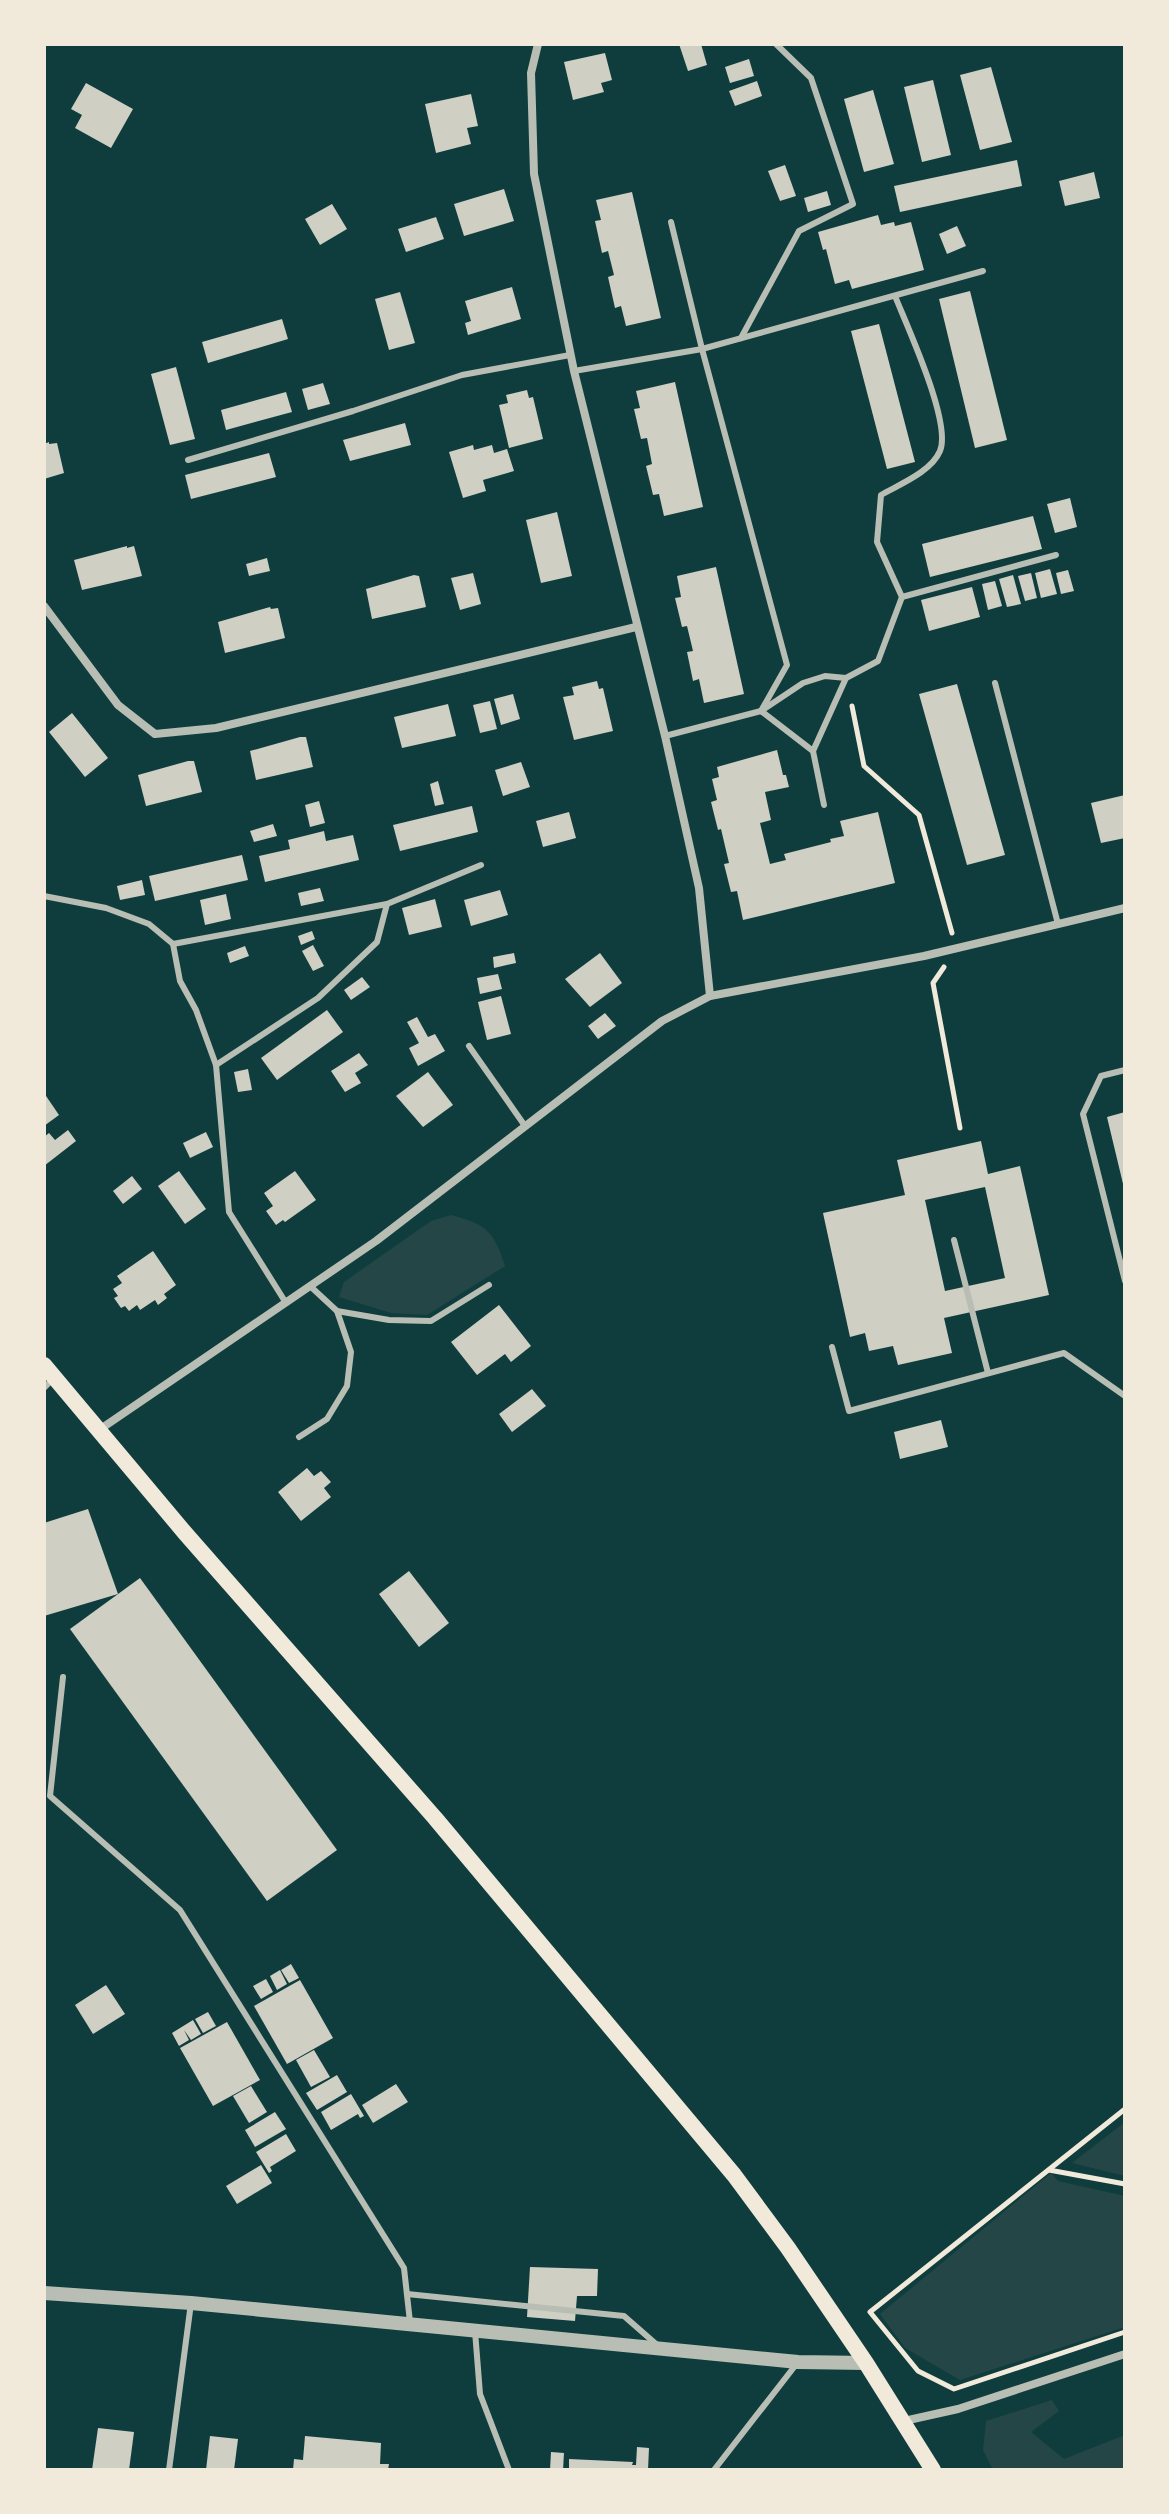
<svg xmlns="http://www.w3.org/2000/svg" width="1169" height="2514" font-family="'Nunito Sans',sans-serif">
<rect width="100%" height="100%" fill="#0f3d3e"/>
<g fill="#244646">
<path d="M451,1215C487,1224 494,1232 505,1266L427,1315L391,1313L339,1297L344,1282L431,1221Z"/>
<path d="M1125,2122V2176L1072,2163Z"/>
<path d="M1051,2173L1058,2181L1125,2196V2327L960,2380L905,2348L880,2314Z"/>
<path d="M1052,2400L1059,2411L1031,2432L1064,2459L1125,2435V2470H993L983,2450L986,2421Z"/>
</g>
<g fill="#cfcfc3" fill-rule="evenodd">
<path d="M679,44H701L707,65L688,71Z"/>
<path d="M605,53L612,80L601,83L604,92L573,100L564,62Z"/>
<path d="M749,59L754,76L730,83L725,67Z"/>
<path d="M991,67L1012,142L980,150L960,75Z"/>
<path d="M933,80L951,155L922,162L904,87Z"/>
<path d="M757,81L762,96L735,106L729,91Z"/>
<path d="M86,83L133,109L111,148L75,128L82,115L71,109Z"/>
<path d="M873,90L894,164L864,172L844,99Z"/>
<path d="M471,94L478,126L467,128L471,144L436,153L425,104Z"/>
<path d="M1017,160L1022,186L900,212L894,186Z"/>
<path d="M785,165L796,196L780,201L768,171Z"/>
<path d="M1094,172L1100,198L1065,206L1059,181Z"/>
<path d="M504,189L514,221L464,236L454,204Z"/>
<path d="M827,191L831,205L808,212L804,198Z"/>
<path d="M632,192L661,318L626,326L621,306L615,308L608,277L614,275L608,251L602,253L595,221L601,220L596,200Z"/>
<path d="M332,204L347,229L320,245L305,219Z"/>
<path d="M878,215L881,225L894,222L895,226L911,222L924,270L852,289L849,280L835,284L826,249L823,250L818,232Z"/>
<path d="M436,217L444,239L406,252L398,229Z"/>
<path d="M957,226L966,246L947,254L939,234Z"/>
<path d="M512,287L521,319L468,335L465,323L471,321L465,301Z"/>
<path d="M970,291L1007,440L975,448L939,299Z"/>
<path d="M400,292L415,343L389,350L375,299Z"/>
<path d="M282,319L288,339L208,363L202,342Z"/>
<path d="M879,324L915,462L887,469L851,331Z"/>
<path d="M176,367L195,439L170,445L151,374Z"/>
<path d="M675,382L703,507L664,516L659,494L653,495L646,466L652,464L647,438L641,439L634,409L640,408L636,391Z"/>
<path d="M323,383L330,404L308,410L302,389Z"/>
<path d="M527,390L529,398L533,397L543,439L509,448L499,405L508,403L506,395Z"/>
<path d="M286,392L292,412L226,430L221,410Z"/>
<path d="M405,423L411,445L350,461L343,440Z"/>
<path d="M49,442V444L57,443L64,473L44,479V444Z"/>
<path d="M473,445L474,450L492,445L494,453L507,449L514,471L483,480L486,491L463,498L449,452Z"/>
<path d="M269,453L276,477L191,499L185,475Z"/>
<path d="M1070,498L1077,527L1055,533L1047,504Z"/>
<path d="M557,512L572,576L541,583L526,520Z"/>
<path d="M1033,516L1042,549L930,577L922,544Z"/>
<path d="M127,546V548L134,546L142,576L82,590L74,560Z"/>
<path d="M267,558L270,571L249,576L246,564Z"/>
<path d="M716,567L744,694L704,703L699,679L693,681L687,652L693,651L687,626L682,627L675,598L681,597L677,576Z"/>
<path d="M1050,569L1057,594L1041,598L1035,573Z"/>
<path d="M1068,570L1074,591L1061,594L1056,573Z"/>
<path d="M473,573L481,604L460,610L451,578Z"/>
<path d="M1031,573L1037,598L1025,601L1018,576Z"/>
<path d="M414,575L419,576L426,607L372,619L366,589Z"/>
<path d="M1013,575L1021,604L1007,607L999,579Z"/>
<path d="M995,581L1002,606L988,610L982,584Z"/>
<path d="M972,587L980,617L929,631L921,600Z"/>
<path d="M270,607L271,609L278,608L285,638L225,653L218,622Z"/>
<path d="M597,681L599,689L603,688L613,731L574,740L563,697L574,695L572,687Z"/>
<path d="M957,684L1005,855L967,865L919,694Z"/>
<path d="M513,694L520,719L501,725L494,699Z"/>
<path d="M490,701L497,729L480,733L473,705Z"/>
<path d="M448,704L456,736L402,748L394,717Z"/>
<path d="M72,713L108,758L85,777L49,732Z"/>
<path d="M300,737H306L313,767L256,780L250,751Z"/>
<path d="M777,750L783,775H786L789,787L765,792L771,820L760,823L770,864L786,860L784,854L831,842L830,839L844,836L840,821L878,812L895,883L743,920L737,891L731,892L724,864L729,863L721,829L718,830L711,802L717,800L712,779L719,777L717,767Z"/>
<path d="M188,761H194L202,792L146,806L138,775Z"/>
<path d="M521,762L530,787L503,796L495,770Z"/>
<path d="M438,781L444,804L435,806L430,784Z"/>
<path d="M1125,795V838L1101,843L1091,803Z"/>
<path d="M319,801L325,823L310,827L305,805Z"/>
<path d="M472,806L478,832L400,851L393,825Z"/>
<path d="M569,812L576,838L543,847L536,821Z"/>
<path d="M273,824L277,836L254,842L250,831Z"/>
<path d="M324,831L326,841L353,835L359,860L265,882L259,856L290,849L288,840Z"/>
<path d="M242,855L248,880L155,901L149,876Z"/>
<path d="M142,880L145,895L120,900L117,886Z"/>
<path d="M320,888L324,901L301,906L298,893Z"/>
<path d="M500,890L508,915L471,926L464,900Z"/>
<path d="M226,894L231,919L205,925L200,900Z"/>
<path d="M435,899L442,927L409,935L402,908Z"/>
<path d="M312,931L315,939L301,945L298,936Z"/>
<path d="M313,945L324,966L313,971L302,951Z"/>
<path d="M245,946L249,956L230,963L227,953Z"/>
<path d="M514,953L516,963L494,968L493,957Z"/>
<path d="M600,953L622,983L590,1007L565,979Z"/>
<path d="M498,974L502,989L480,994L477,978Z"/>
<path d="M362,977L370,987L351,1000L344,990Z"/>
<path d="M501,996L511,1034L487,1040L478,1002Z"/>
<path d="M327,1010L343,1032L277,1080L261,1058Z"/>
<path d="M605,1013L616,1026L598,1039L588,1026Z"/>
<path d="M417,1017L428,1037L435,1034L445,1051L418,1066L409,1048L419,1043L407,1022Z"/>
<path d="M359,1053L368,1065L355,1073L361,1083L345,1092L331,1071Z"/>
<path d="M248,1069L252,1090L238,1092L234,1072Z"/>
<path d="M428,1072L453,1105L423,1127L396,1096Z"/>
<path d="M44,1093L59,1115L44,1126Z"/>
<path d="M1125,1112V1187L1124,1188L1107,1117Z"/>
<path d="M68,1130L76,1141L44,1166V1137L49,1133L55,1140Z"/>
<path d="M206,1132L213,1147L190,1158L183,1143Z"/>
<path d="M981,1141L988,1174L1020,1166L1049,1295L944,1318L952,1353L898,1365L893,1346L869,1351L865,1333L850,1337L823,1213L905,1195L897,1160ZM985,1187L1005,1278L945,1291L925,1200Z"/>
<path d="M179,1171L206,1209L185,1224L158,1186Z"/>
<path d="M295,1171L316,1200L285,1222L283,1220L276,1225L266,1211L273,1206L264,1193Z"/>
<path d="M132,1176L142,1189L123,1204L113,1191Z"/>
<path d="M153,1251L176,1285L164,1294L167,1298L158,1305L155,1300L140,1310L137,1305L129,1311L125,1306L121,1308L114,1298L118,1296L113,1289L122,1283L117,1276Z"/>
<path d="M499,1305L531,1346L511,1362L505,1354L477,1375L451,1342Z"/>
<path d="M532,1389L546,1406L512,1432L499,1414Z"/>
<path d="M941,1420L948,1447L900,1459L894,1432Z"/>
<path d="M307,1468L314,1476L321,1471L331,1482L324,1488L331,1497L301,1521L278,1492Z"/>
<path d="M88,1509L118,1594L44,1616V1523Z"/>
<path d="M409,1571L449,1623L419,1647L379,1594Z"/>
<path d="M140,1578L337,1850L267,1901L70,1629Z"/>
<path d="M291,1964L299,1978L289,1983L281,1970Z"/>
<path d="M280,1970L287,1984L277,1990L270,1976Z"/>
<path d="M266,1979L273,1992L261,1999L253,1986Z"/>
<path d="M300,1980L333,2038L287,2064L254,2006Z"/>
<path d="M106,1985L125,2014L93,2034L75,2005Z"/>
<path d="M208,2012L216,2026L203,2033L195,2019Z"/>
<path d="M193,2020L201,2034L191,2040L184,2030L189,2040L179,2046L172,2033Z"/>
<path d="M227,2022L260,2080L213,2106L180,2048Z"/>
<path d="M314,2050L330,2077L311,2087L296,2060Z"/>
<path d="M337,2075L347,2092L317,2110L306,2093Z"/>
<path d="M396,2084L408,2102L373,2123L362,2105Z"/>
<path d="M251,2086L267,2112L249,2123L233,2096Z"/>
<path d="M351,2094L364,2116L360,2118L358,2114L331,2130L321,2112Z"/>
<path d="M275,2112L286,2129L255,2147L245,2130Z"/>
<path d="M286,2134L296,2151L270,2167L272,2171L269,2173L256,2152Z"/>
<path d="M261,2165L272,2183L237,2204L226,2186Z"/>
<path d="M530,2267L598,2269L597,2296H577L575,2321L527,2317Z"/>
<path d="M98,2428L134,2432L129,2470H92Z"/>
<path d="M210,2436L238,2439L234,2470H206Z"/>
<path d="M305,2436L381,2443L380,2464H389L388,2470H293L294,2459L303,2460Z"/>
<path d="M637,2447L649,2448L648,2470H569V2459L633,2462L632,2465H636Z"/>
<path d="M551,2452L564,2453L563,2470H550Z"/>
</g>
<g fill="none" stroke-linecap="round" stroke-linejoin="round">
<g stroke="#f1e9da" stroke-width="5">
<path d="M852,706L864,766L919,815L952,933"/>
<path d="M944,967L933,983L960,1128"/>
<path d="M1125,2109L870,2312L918,2371L954,2389L1125,2332"/>
<path d="M1049,2170L1125,2184"/>
</g>
<g stroke="#b8beb3" stroke-width="6">
<path d="M671,222L702,349L787,665L761,711"/>
<path d="M895,296C907,326 952,423 940,451C931,472 900,484 881,495L877,542L902,597"/>
<path d="M741,338L799,231L853,204L811,78L776,44"/>
<path d="M574,371L702,349L983,271"/>
<path d="M188,460L353,411L462,375L570,355"/>
<path d="M995,683L1058,924"/>
<path d="M761,711L813,751L824,805"/>
<path d="M665,736L761,711L803,683L825,676L846,678L878,661L902,597L1056,555"/>
<path d="M813,751L846,678"/>
<path d="M44,896L106,908L149,924L173,944L387,904"/>
<path d="M173,944L180,981L196,1010L216,1065L229,1212L286,1303"/>
<path d="M469,1046L525,1126"/>
<path d="M216,1065L318,998L377,942L387,904L481,865"/>
<path d="M1125,1070L1101,1076L1083,1114L1125,1281"/>
<path d="M954,1240L988,1373"/>
<path d="M337,1311L389,1320L431,1321L489,1285"/>
<path d="M832,1347L849,1411L1064,1353L1125,1396"/>
<path d="M44,1388L54,1378"/>
<path d="M299,1437L327,1419L347,1386L351,1352L337,1311L310,1286"/>
<path d="M63,1677L50,1796L180,1910L404,2268L410,2322"/>
<path d="M407,2294L624,2316L656,2344"/>
<path d="M475,2331L480,2394L509,2470"/>
<path d="M169,2470L191,2303"/>
<path d="M714,2470L798,2362"/>
</g>
<g stroke="#b8beb3" stroke-width="8">
<path d="M538,44L531,73L534,174L574,371L665,736L699,888L710,996"/>
<path d="M44,606L118,705L155,734L216,728L636,627"/>
<path d="M99,1430L376,1241L662,1021L710,996L924,956L1125,908"/>
<path d="M904,2421L958,2409L1125,2354"/>
</g>
<path stroke="#b8beb3" stroke-width="14" d="M44,2293L191,2303L798,2362L866,2363"/>
<path stroke="#f1e9da" stroke-width="16" d="M44,1365L185,1533L435,1818L734,2175L788,2248L866,2363L933,2470"/>
</g>
<rect width="1169" height="2514" fill="none" stroke="#f1e9da" stroke-width="92"/>
</svg>
